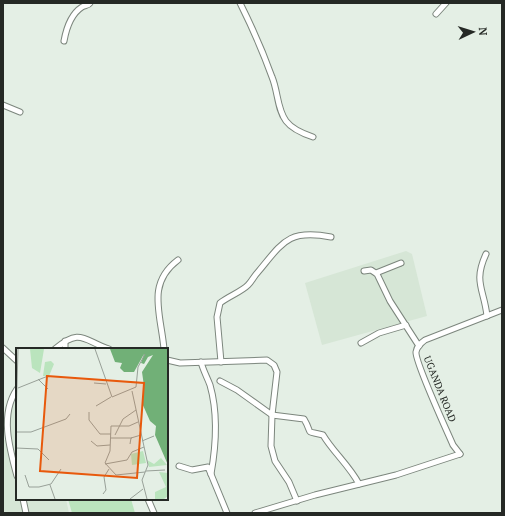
<svg xmlns="http://www.w3.org/2000/svg" width="505" height="516" font-family="'PT Serif',serif">
<rect width="100%" height="100%" fill="#e4efe5"/>
<g fill="#d6e6d6">
<path d="M406,251L412,254L427,316L322,345L305,283Z"/>
<path d="M17,400V467L10,438L9,407Z"/>
<path d="M3,440H6L17,485V499H20L24,513H3Z"/>
<path d="M25,499H66L69,513H29Z"/>
</g>
<path fill="#bae4bd" d="M68,499H131L135,513H72Z"/>
<g fill="none" stroke-linecap="round" stroke-linejoin="round">
<g stroke="#7c867d" stroke-width="7">
<g id="street">
<path d="M240,3C252,27 263,52 272,77C278,91 277,109 286,121C292,129 304,134 313,137"/>
<path d="M436,14L446,3"/>
<path d="M64,41C66,30 71,14 82,7C85,5 88,6 90,3"/>
<path d="M3,105L20,112"/>
<path d="M486,254C473,282 484,289 487,316"/>
<path d="M364,271L371,270L377,274L390,301L419,346"/>
<path d="M376,273L401,263"/>
<path d="M361,343L379,333L406,325"/>
<path d="M3,348L17,361"/>
<path d="M55,349C81,327 84,341 109,349"/>
<path d="M65,349V341"/>
<path d="M164,349C161,314 146,284 178,260"/>
<path d="M167,360L180,363L267,360L274,365L277,372L272,415L271,446L275,461L289,482L297,501"/>
<path d="M201,362C203,370 207,377 210,385C218,413 216,446 211,474"/>
<path d="M221,362L217,317L220,303C229,296 241,292 248,285C252,281 254,276 258,272C283,242 288,229 331,237"/>
<path d="M220,381L237,390L272,415L304,419C314,436 303,430 323,435C333,452 349,465 359,484"/>
<path d="M17,389C0,414 9,447 17,476"/>
<path d="M460,454L453,445C447,431 415,362 416,352C417,346 421,343 425,340L502,310"/>
<path d="M179,466L192,470L208,467L227,513"/>
<path d="M23,499L26,513"/>
<path d="M148,499L154,513"/>
<path d="M255,513L315,495L396,475L460,454"/>
</g>
</g>
<use href="#street" stroke="#fff" stroke-width="5"/>
</g>
<g text-anchor="middle" dominant-baseline="central" stroke-width="4" stroke-linejoin="round" paint-order="stroke">
<g font-size="10" fill="#252925" stroke="#e4efe5">
<text transform="translate(440 389) rotate(68)">UGANDA ROAD</text>
</g>
</g>
<g transform="translate(16 348)">
<rect width="152" height="152" fill="#e4efe5"/>
<path d="M14,1H28L24,25L16,20ZM35,13L38,16L33,28H27L29,14ZM127,103L130,115L116,117L115,106ZM145,110L151,117L133,119L131,112L138,116ZM143,124L152,125V148L148,151H139V144L150,139Z" fill="#bae4bd"/>
<path d="M94,1H152V117L139,87L140,78L134,73L126,55L128,38L126,24L137,7L132,9L128,16L125,15L128,6L118,24H108L104,20L106,15L99,14Z" fill="#71b077"/>
<path fill="none" stroke="#98a098" stroke-width="1" d="M79,1L96,49L120,39L122,19L129,6M22,31L32,41M78,35L90,36M2,40L32,28M116,43L132,117L126,132L131,151M80,58L95,49M73,64V72L84,86H95M0,74L2,1M122,74L113,78H95L94,103L89,115L100,127L129,124M0,84H15L50,71L54,66M99,87L107,71L120,62M95,90H116M75,93L81,98L94,97M126,93L138,88M114,96L115,90L125,87M0,100L22,101L33,112M89,116L111,112L116,104L128,99M130,123L149,122M9,127L13,139H23L35,136L45,121M34,137L39,151M87,146L90,142L88,129L93,121M114,151L127,141"/>
<path fill="#e8590c" fill-opacity="0.15" stroke="#e8590c" stroke-width="2" d="M31,28L128,35L121,130L24,123Z"/>
<rect width="152" height="152" fill="none" stroke="#252925" stroke-width="2"/>
</g>
<rect width="505" height="516" fill="none" stroke="#252925" stroke-width="8"/>
<g transform="translate(473 32) rotate(86)" stroke="#e4efe5" stroke-width="3" paint-order="stroke">
<path d="M0-3L7 15L0 10L-7 15Z" fill="#252925"/>
<text y="-6" font-size="11" font-weight="bold" text-anchor="middle" fill="#252925">N</text>
</g>
</svg>
